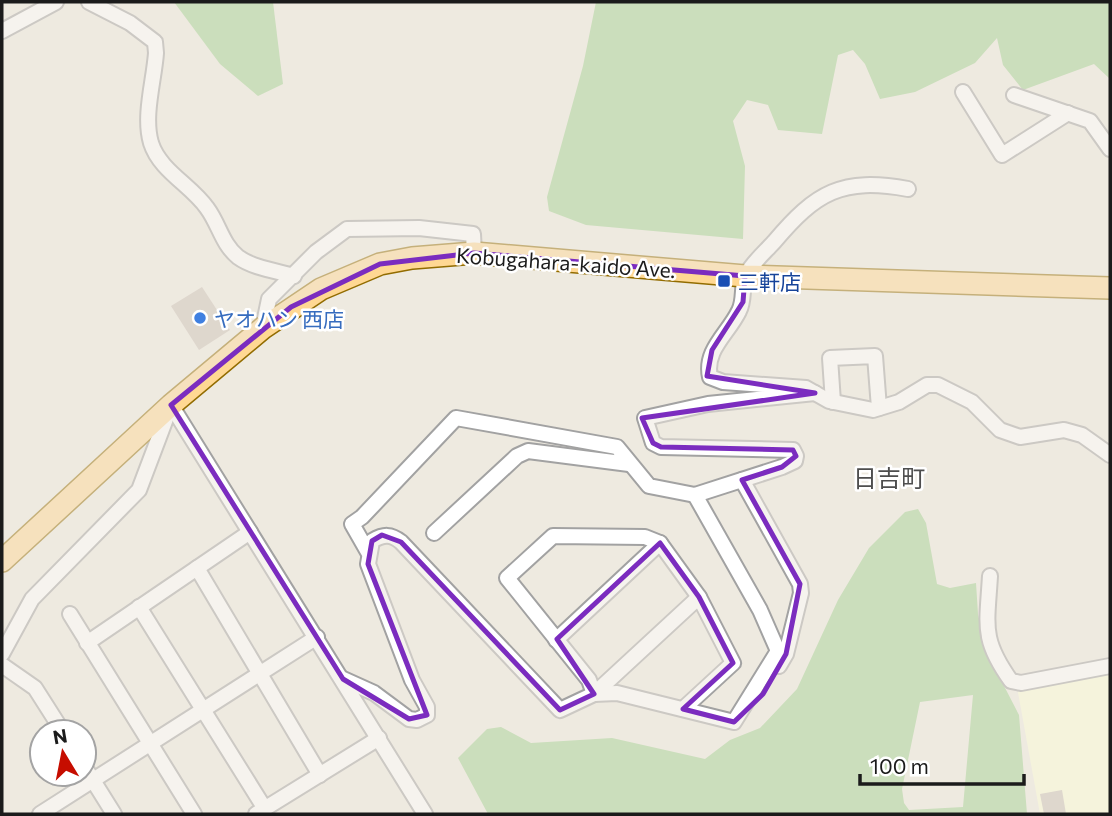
<svg xmlns="http://www.w3.org/2000/svg" width="1112" height="816" font-family="Commissioner,'Noto Sans JP',sans-serif">
<rect width="100%" height="100%" fill="#eeeae0"/>
<path fill="#fcffd7" d="M1110,670V814H1040L1017,687Z"/>
<g fill="#9fd190" fill-rule="evenodd">
<path d="M174,2H273L283,84L258,96L220,64Z"/>
<path d="M596,2H1110V79L1094,64L1023,90L1003,65L997,38L975,63L915,92L880,99L865,64L853,50L838,55L822,134L778,130L768,105L747,100L733,121L745,166L743,239L586,225L549,211L547,197L583,66Z"/>
<path d="M918,509L926,523L937,584L950,588L976,583L978,614L986,651L1019,715L1027,814H488L458,758L487,729L501,727L531,743L612,738L705,759L730,740L760,728L797,689L838,600L869,548L905,512ZM973,695L963,807L909,810L904,803L902,789L920,702Z"/>
</g>
<g fill="#cac0b6">
<path d="M202,287L230,330L199,350L171,306Z"/>
<path d="M1062,790L1066,814H1044L1040,794Z"/>
</g>
<g fill="none" stroke-linecap="round" stroke-linejoin="round">
<g stroke="#a2a2a2" stroke-width="18">
<g id="minor">
<path d="M89,2L130,23L155,42L156,53C154,81 143,116 151,143C160,171 191,185 207,208C219,224 222,244 238,257C253,268 277,271 294,276"/>
<path d="M2,31L56,2"/>
<path d="M963,92L1002,155L1068,113"/>
<path d="M1014,95L1090,121L1110,149"/>
<path d="M908,189C842,177 816,192 774,242C765,252 752,263 746,275C741,286 745,300 739,311C728,334 704,350 710,377L723,382L806,388L829,401L873,410L899,402L927,385H938L972,402L1000,430L1020,437L1064,430L1082,435L1110,455"/>
<path d="M263,328L269,299L316,252L347,229L419,228L473,234L474,253"/>
<path d="M833,402L830,358L875,356L879,408"/>
<path d="M171,405L425,814"/>
<path d="M742,480L800,584L801,593L786,654L779,666"/>
<path d="M434,533L517,456L528,451L629,464"/>
<path d="M368,552L352,524L362,517L456,418L617,447L649,486L695,495L782,467L795,461L796,456L793,450L661,447L653,443L645,418L708,404L815,393"/>
<path d="M197,568L320,775"/>
<path d="M990,576C987,626 981,639 1011,681L1021,683L1110,666"/>
<path d="M139,607L265,809"/>
<path d="M70,614L194,814"/>
<path d="M556,640L660,543"/>
<path d="M87,643L250,532"/>
<path d="M2,654L32,599L139,490L170,408"/>
<path d="M2,665L35,688L63,732"/>
<path d="M343,679L374,693L409,719L417,720L427,715V707L412,680L368,564L372,541C384,534 391,534 401,542L560,710L594,694L699,597"/>
<path d="M594,694L589,680L507,578L553,536L645,537L660,543L699,597L733,663L683,709"/>
<path d="M594,694L617,693L734,722L778,651L760,610L695,495"/>
<path d="M84,766L114,814"/>
<path d="M40,814L317,637"/>
<path d="M256,814L379,738"/>
</g>
</g>
<g stroke="#926c00" stroke-width="24">
<path id="primary" d="M2,561L171,405L263,328L321,289L380,264L412,258L474,253L745,276L1110,288"/>
</g>
<use href="#minor" stroke="#fff" stroke-width="14"/>
<use href="#primary" stroke="#ffd893" stroke-width="21"/>
</g>
<path d="M0 0H1112V816H0ZM474,253L745,276L743,302L712,350L707,376L815,393L642,418L653,443L661,447L793,450L796,456L782,467L742,480L800,584L786,654L763,694L734,722L683,709L733,663L699,597L660,543L557,639L594,694L560,710L401,542L382,535L372,541L368,564L427,715L409,719L343,679L171,405L291,307L380,264Z" fill="#eeeae0" fill-opacity=".55" fill-rule="evenodd"/>
<path fill="none" stroke="#7b2cbf" stroke-width="5" stroke-linejoin="round" d="M474,253L745,276L743,302L712,350L707,376L815,393L642,418L653,443L661,447L793,450L796,456L782,467L742,480L800,584L786,654L763,694L734,722L683,709L733,663L699,597L660,543L557,639L594,694L560,710L401,542L382,535L372,541L368,564L427,715L409,719L343,679L171,405L291,307L380,264Z"/>
<rect fill="#1a4fb4" stroke="#fff" stroke-width="2.5" x="717" y="274" width="14" height="14" rx="3.5"/>
<circle fill="#3f7fe0" stroke="#fff" stroke-width="2.5" cx="200" cy="318" r="7"/>
<g text-anchor="middle" dominant-baseline="central" stroke-width="5" stroke-linejoin="round" paint-order="stroke">
<g font-size="21" fill="#1b1b1b" stroke="#fff">
<text transform="translate(566 262) rotate(4)">Kobugahara-kaido Ave.</text>
</g>
<g font-size="21" fill="#164399" stroke="#fff" text-anchor="start">
<text x="738" y="281">三軒店</text>
</g>
<g font-size="21" fill="#366cbe" stroke="#fff" text-anchor="start">
<text x="214" y="318">ヤオハン 西店</text>
</g>
<g font-size="24" fill="#4e4e4e" stroke="#fff">
<text x="889" y="477">日吉町</text>
</g>
</g>
<rect width="1112" height="816" fill="none" stroke="#1b1b1b" stroke-width="7"/>
<g transform="translate(63 753) rotate(350)"><circle r="33" fill="#ffffff" stroke="#a4a4a4" stroke-width="2"/>
<path d="M0-5L12 26L0 18L-12 26Z" fill="#c60d00"/>
<text y="-10" font-size="19" font-weight="bold" text-anchor="middle" fill="#1b1b1b">N</text>
</g>
<path d="M860 774v10h164v-10" fill="none" stroke="#1b1b1b" stroke-width="3.5"/>
<text x="870" y="774" font-size="21" fill="#1b1b1b" stroke="#ffffff" stroke-width="5" paint-order="stroke">100 m</text>
</svg>
